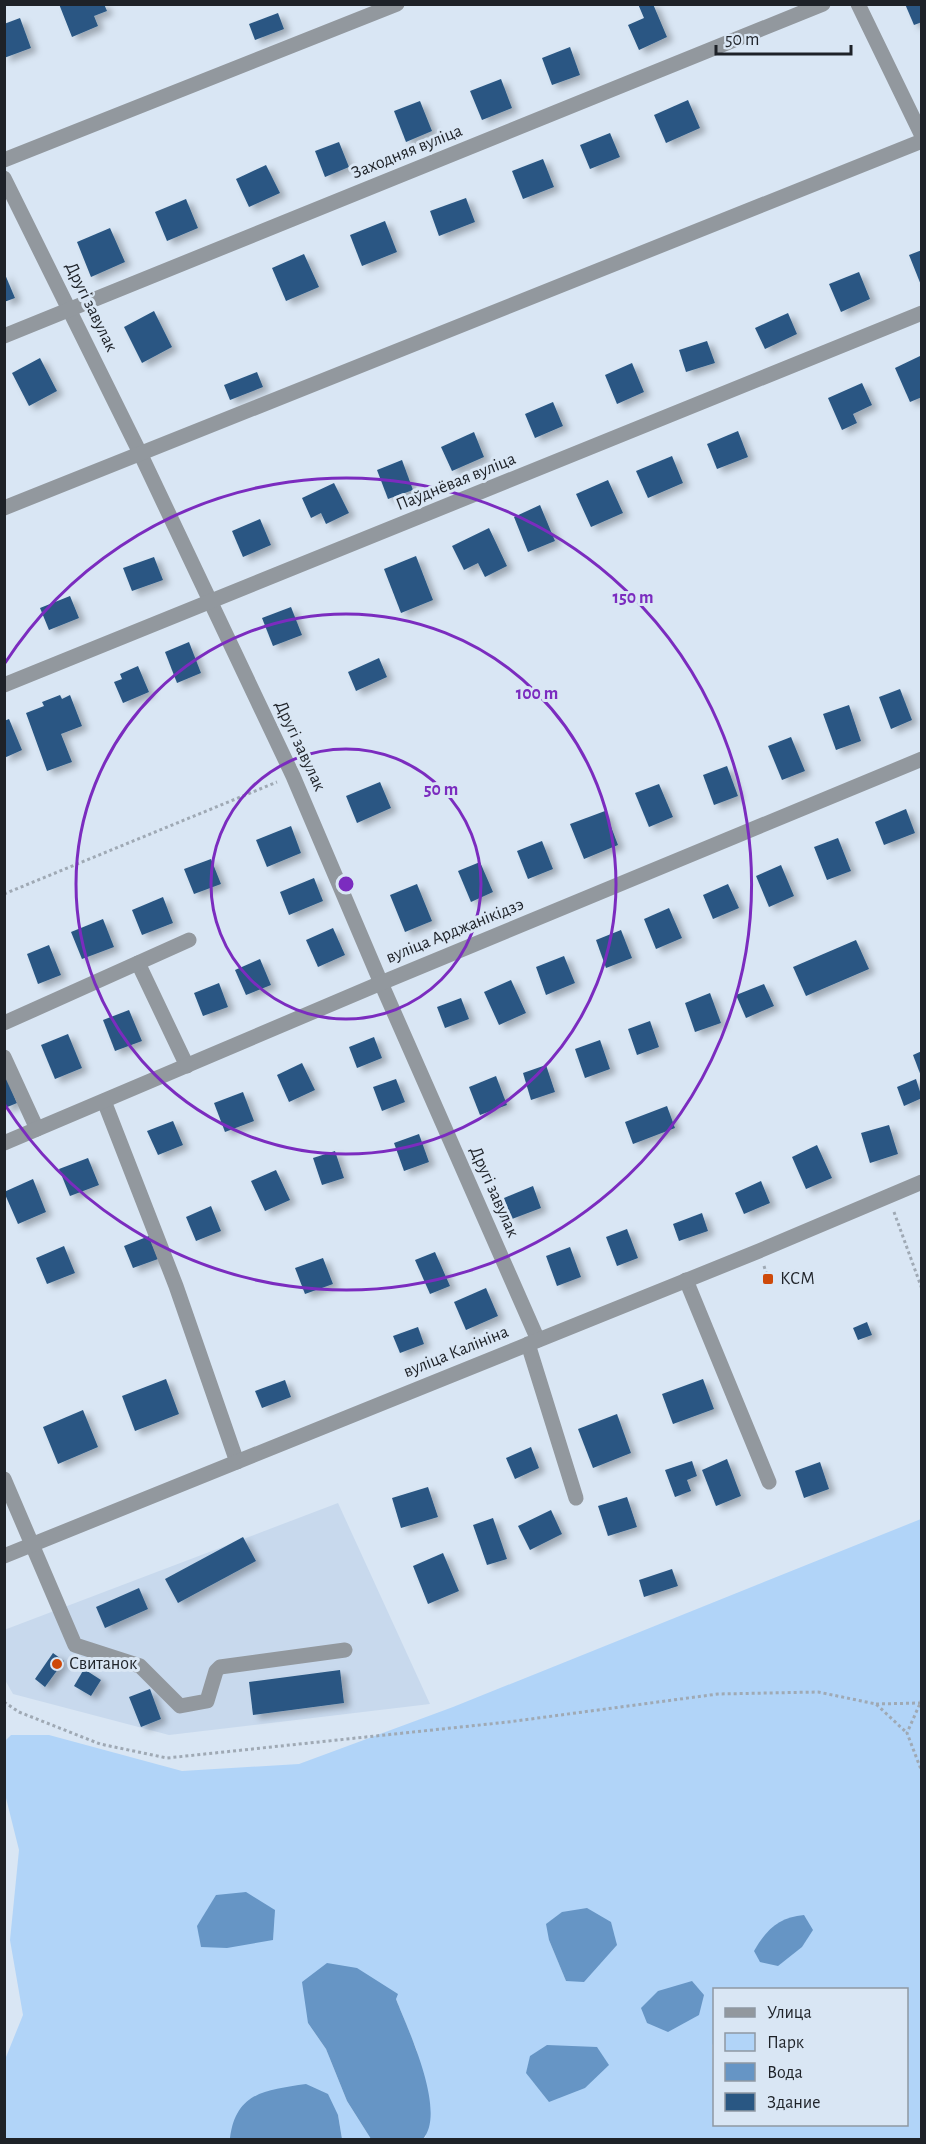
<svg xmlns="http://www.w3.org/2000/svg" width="926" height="2144" font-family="'Alegreya Sans',sans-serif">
<defs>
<filter id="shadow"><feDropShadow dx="6" dy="4" stdDeviation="3" flood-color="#0004"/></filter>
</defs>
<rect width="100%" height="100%" fill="#d9e6f4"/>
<path fill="#c8d9ed" d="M338,1503L430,1704L169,1735L13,1694L5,1680L4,1630Z"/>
<path fill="#b1d4f8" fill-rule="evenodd" d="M921,1519V2139H423L426,2136L417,2051L396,1999L308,2023L326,2049L347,2101L371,2139H342L338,2115L230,2138L231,2139H5L4,2062L23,2015L10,1940L19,1850L5,1794V1741L11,1735H49L182,1771L299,1764L453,1707ZM549,1940L584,1981H566ZM714,1990H906V2124H714L712,2045L714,2042Z"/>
<g fill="#6695c5">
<path d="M246,1892L275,1910L273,1940L227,1948L201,1947L197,1926L216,1895Z"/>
<path d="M587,1908L611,1922L617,1945L584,1982L566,1981L549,1940L546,1924L562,1912Z"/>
<path d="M804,1915L813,1930L802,1947L778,1966L760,1962L754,1951C766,1930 779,1917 804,1915Z"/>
<path d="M327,1963L357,1968L398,1994L396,1999C408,2030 447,2111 423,2139H371L347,2101L326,2049L308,2023L302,1982Z"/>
<path d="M692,1981L704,1995L699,2015L668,2032L647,2023L641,2008L658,1991Z"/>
<path d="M547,2045L597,2047L609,2065L585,2088L549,2102L526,2073L530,2056Z"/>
<path d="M306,2084L328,2094L338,2115L342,2139L230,2138C236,2092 266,2090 306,2084Z"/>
</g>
<g fill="#295783" filter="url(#shadow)">
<path d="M59,4H104L107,11L94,16L98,26L72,37Z"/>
<path d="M638,4H653L667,37L639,50L628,25L644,18Z"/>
<path d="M905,4H922V22L914,25Z"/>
<path d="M278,13L284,29L255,40L249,24Z"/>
<path d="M20,18L31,48L4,58V24Z"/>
<path d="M570,47L580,75L552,85L542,58Z"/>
<path d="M501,79L512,108L482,120L470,91Z"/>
<path d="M688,100L700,128L666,143L654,115Z"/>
<path d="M420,101L432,131L406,142L394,111Z"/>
<path d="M610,133L620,157L590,169L580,145Z"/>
<path d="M339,142L349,167L325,177L315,151Z"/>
<path d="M543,159L554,187L523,199L512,171Z"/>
<path d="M266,165L280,193L249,207L236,179Z"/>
<path d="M466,198L475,222L439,236L430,211Z"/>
<path d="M186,199L198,228L167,241L155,212Z"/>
<path d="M385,221L397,252L362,266L350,235Z"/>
<path d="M110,228L125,262L91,277L77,242Z"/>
<path d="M922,250V285H921L909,255Z"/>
<path d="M304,254L319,287L286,301L272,268Z"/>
<path d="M4,272L15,298L4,302Z"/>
<path d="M859,272L870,299L841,312L829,284Z"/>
<path d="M154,311L172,347L142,363L124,327Z"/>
<path d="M788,313L797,334L765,349L755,328Z"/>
<path d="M707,341L715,363L686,372L679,350Z"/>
<path d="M920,356L922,397L910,402L895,368Z"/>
<path d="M40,358L57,391L29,406L12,373Z"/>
<path d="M632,363L644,392L617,404L605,375Z"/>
<path d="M257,372L263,387L230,400L224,385Z"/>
<path d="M862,383L872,405L853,414L857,423L842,430L828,398Z"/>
<path d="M553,402L563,426L535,438L525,414Z"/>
<path d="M738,431L748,457L717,469L707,444Z"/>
<path d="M474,432L484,457L452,471L441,447Z"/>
<path d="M672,456L683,483L648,498L636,471Z"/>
<path d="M402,460L413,490L388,499L377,470Z"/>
<path d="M608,480L623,513L591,527L576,494Z"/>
<path d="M334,483L349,513L326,524L321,513L311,518L302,498Z"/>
<path d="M540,505L555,541L528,552L514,517Z"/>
<path d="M260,519L271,545L243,557L232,531Z"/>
<path d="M489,528L507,566L485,577L478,563L464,570L452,546Z"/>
<path d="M416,556L433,600L401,613L384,569Z"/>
<path d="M154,557L163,580L132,591L123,568Z"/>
<path d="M70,596L79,618L49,630L40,608Z"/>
<path d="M291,607L302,635L273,646L262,618Z"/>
<path d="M189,642L201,673L177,683L165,652Z"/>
<path d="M379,658L387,677L356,691L348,672Z"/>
<path d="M138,666L149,692L123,703L114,682L122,679L120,674Z"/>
<path d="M900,689L912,720L891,729L879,697Z"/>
<path d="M60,695L62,699L70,695L82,726L61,734L72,762L47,771L26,713L44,706L42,702Z"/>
<path d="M849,705L861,741L836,750L823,714Z"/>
<path d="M9,719L22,750L4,758V721Z"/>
<path d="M791,737L805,771L782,780L768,746Z"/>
<path d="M727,766L738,796L714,805L703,775Z"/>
<path d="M380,782L391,808L357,823L346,796Z"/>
<path d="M659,784L673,817L649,827L635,793Z"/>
<path d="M906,809L915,833L884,845L875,822Z"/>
<path d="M605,811L618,845L584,859L570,824Z"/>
<path d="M291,826L301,853L267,867L256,840Z"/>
<path d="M838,838L851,871L827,880L814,847Z"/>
<path d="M542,841L553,869L528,879L517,851Z"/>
<path d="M211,859L221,884L194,894L184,869Z"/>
<path d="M480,862L493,892L471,902L458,871Z"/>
<path d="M781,865L794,896L769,907L756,876Z"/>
<path d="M314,878L323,901L289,915L280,892Z"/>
<path d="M417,884L432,921L405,932L390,895Z"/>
<path d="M728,884L739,908L713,919L703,895Z"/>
<path d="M163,897L173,923L142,935L132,910Z"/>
<path d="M669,908L682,938L656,949L644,919Z"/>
<path d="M103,919L114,947L82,959L71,932Z"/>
<path d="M333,928L345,955L318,967L306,940Z"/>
<path d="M621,930L632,958L606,968L596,940Z"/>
<path d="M856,940L869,969L806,996L793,967Z"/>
<path d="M49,945L61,975L38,984L27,954Z"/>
<path d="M564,956L575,983L546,995L536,967Z"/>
<path d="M260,959L271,985L246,995L235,970Z"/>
<path d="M511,980L526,1013L499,1025L484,992Z"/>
<path d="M219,983L228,1007L203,1016L194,993Z"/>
<path d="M764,984L774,1006L746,1018L736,995Z"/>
<path d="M710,993L721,1023L695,1032L685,1003Z"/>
<path d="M461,998L469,1019L445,1028L437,1007Z"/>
<path d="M129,1010L142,1041L115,1051L103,1020Z"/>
<path d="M650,1021L659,1047L637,1055L628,1029Z"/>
<path d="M68,1034L82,1068L55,1079L41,1045Z"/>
<path d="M374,1037L382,1058L357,1068L349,1047Z"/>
<path d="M600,1040L610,1069L585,1078L575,1049Z"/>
<path d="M922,1051V1076H921L913,1055Z"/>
<path d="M302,1063L315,1090L289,1102L277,1075Z"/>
<path d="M546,1065L555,1092L531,1100L523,1073Z"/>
<path d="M5,1074L17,1103L5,1108Z"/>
<path d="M496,1076L507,1105L480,1115L469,1087Z"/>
<path d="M396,1079L405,1102L382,1111L373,1087Z"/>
<path d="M916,1079L922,1098L904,1106L897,1087Z"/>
<path d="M243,1092L254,1121L225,1132L214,1103Z"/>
<path d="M667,1106L675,1128L633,1144L625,1122Z"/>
<path d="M173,1121L183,1145L158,1155L147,1131Z"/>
<path d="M889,1125L898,1154L870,1163L861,1133Z"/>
<path d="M419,1134L429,1162L404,1171L394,1143Z"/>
<path d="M817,1145L832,1178L806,1189L792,1157Z"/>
<path d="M335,1151L344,1178L322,1185L313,1158Z"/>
<path d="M88,1158L99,1185L70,1196L59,1169Z"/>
<path d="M276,1170L290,1200L265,1211L251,1181Z"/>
<path d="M33,1179L46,1212L18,1224L4,1192Z"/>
<path d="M761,1181L770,1203L744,1214L735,1193Z"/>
<path d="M533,1186L541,1208L512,1219L504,1198Z"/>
<path d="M211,1206L221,1231L196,1241L186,1217Z"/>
<path d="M702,1213L708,1231L679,1241L673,1224Z"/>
<path d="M627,1229L638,1258L617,1266L606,1237Z"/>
<path d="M149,1236L158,1259L133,1268L124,1246Z"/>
<path d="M64,1246L75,1273L47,1284L36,1258Z"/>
<path d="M570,1247L581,1277L557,1286L546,1256Z"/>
<path d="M435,1252L450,1286L430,1294L415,1260Z"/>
<path d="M323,1258L333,1284L305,1294L295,1268Z"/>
<path d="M486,1288L498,1316L466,1330L454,1302Z"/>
<path d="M867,1322L872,1335L858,1340L853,1328Z"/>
<path d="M418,1327L424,1344L400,1353L393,1336Z"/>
<path d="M166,1379L179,1414L135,1431L122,1396Z"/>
<path d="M703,1379L714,1409L673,1424L662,1394Z"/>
<path d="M285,1380L291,1397L262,1408L255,1391Z"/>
<path d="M83,1410L98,1447L58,1464L43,1427Z"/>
<path d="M617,1414L631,1453L593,1468L578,1429Z"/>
<path d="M531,1447L539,1468L515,1479L506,1458Z"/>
<path d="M727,1459L741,1496L716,1506L702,1470Z"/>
<path d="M692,1461L697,1476L687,1480L691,1491L675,1497L665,1470Z"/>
<path d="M820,1462L829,1489L804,1498L795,1471Z"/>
<path d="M428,1487L438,1517L401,1528L392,1498Z"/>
<path d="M627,1497L637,1527L608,1536L598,1506Z"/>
<path d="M551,1510L562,1534L530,1550L518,1526Z"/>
<path d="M493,1518L507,1559L487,1565L473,1525Z"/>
<path d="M243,1537L256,1561L178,1603L165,1579Z"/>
<path d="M443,1553L459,1591L428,1604L413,1566Z"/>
<path d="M672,1569L678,1586L644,1597L639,1580Z"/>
<path d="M139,1588L148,1609L105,1628L96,1607Z"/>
<path d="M53,1653L64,1661L45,1687L35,1679Z"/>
<path d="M84,1669L101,1680L91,1696L74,1686Z"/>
<path d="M340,1670L344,1703L253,1715L249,1682Z"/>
<path d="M150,1689L161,1719L141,1727L129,1697Z"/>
</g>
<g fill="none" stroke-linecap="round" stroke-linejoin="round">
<g stroke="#9fa9b4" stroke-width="3" stroke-dasharray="3 3" stroke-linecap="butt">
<path d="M4,894L277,782"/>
<path d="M894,1212L922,1289"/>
<path d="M764,1266L768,1279"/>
<path d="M922,1699L907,1733L922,1772"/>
<path d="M4,1702L19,1712L100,1744L167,1758L508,1722L718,1694L818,1692L876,1704L907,1733"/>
<path d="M876,1704L920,1703"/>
</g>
<g stroke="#92989e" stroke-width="15">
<path d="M858,4L922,136"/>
<path d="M4,160L397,4"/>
<path d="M4,178L140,453L293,776L381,983L538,1340"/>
<path d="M4,336L823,4"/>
<path d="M4,508L922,141"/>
<path d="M4,685L922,313"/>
<path d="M138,963L187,1066"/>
<path d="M4,1023L189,940"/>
<path d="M4,1057L37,1129"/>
<path d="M104,1101L176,1286L237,1462"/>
<path d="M4,1143L381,983L922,759"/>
<path d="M686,1280L769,1482"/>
<path d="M528,1344L576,1498"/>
<path d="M4,1479L75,1645L140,1666L180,1706L207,1701L216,1671L220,1667L345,1650"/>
<path d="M4,1556L759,1251L922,1182"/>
</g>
</g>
<g fill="none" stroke="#7b2cbf" stroke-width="3">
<circle cx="346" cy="884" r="135"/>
<circle cx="346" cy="884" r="270"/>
<path d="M5 663A406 406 0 1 1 5 1105"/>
</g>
<g fill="#ce4909" stroke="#d9e6f4" stroke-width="2">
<rect x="762" y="1273" width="12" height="12" rx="3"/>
<circle cx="57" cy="1664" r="6"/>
</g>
<g text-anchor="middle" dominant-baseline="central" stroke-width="6" stroke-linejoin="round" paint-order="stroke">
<g font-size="18" fill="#1e2228" stroke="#d9e6f4">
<text transform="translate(407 152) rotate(-22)">Заходняя вуліца</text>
<text transform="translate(91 307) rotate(64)">Другі завулак</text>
<text transform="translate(456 482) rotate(-22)">Паўднёвая вуліца</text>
<text transform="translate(300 746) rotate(65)">Другі завулак</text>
<text transform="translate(455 931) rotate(-22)">вуліца Арджанікідзэ</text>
<text transform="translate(494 1192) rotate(66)">Другі завулак</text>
<text transform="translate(456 1352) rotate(-22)">вуліца Калініна</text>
</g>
<g font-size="18" fill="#1e2228" stroke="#d9e6f4" text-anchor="start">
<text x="780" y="1279">КСМ</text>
<text x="69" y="1664">Свитанок</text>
</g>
</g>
<circle cx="346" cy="884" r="9" fill="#7b2cbf" stroke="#d9e6f4" stroke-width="3"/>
<g font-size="18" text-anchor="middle" font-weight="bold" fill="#7b2cbf" stroke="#d9e6f4" stroke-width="6" stroke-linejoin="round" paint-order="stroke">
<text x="633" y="603">150 m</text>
<text x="537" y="699">100 m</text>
<text x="441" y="795">50 m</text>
</g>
<rect width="926" height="2144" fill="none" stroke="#1e2228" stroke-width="12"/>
<rect x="713" y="1988" width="195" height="138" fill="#d9e6f4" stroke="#8e98a2" stroke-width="1.5"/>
<rect x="725" y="2008" width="30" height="9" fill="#92989e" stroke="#8e98a2" stroke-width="1.5"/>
<text x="767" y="2018" font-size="18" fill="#1e2228">Улица</text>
<rect x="725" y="2033" width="30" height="18" fill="#b1d4f8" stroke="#8e98a2" stroke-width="1.5"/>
<text x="767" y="2048" font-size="18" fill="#1e2228">Парк</text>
<rect x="725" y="2063" width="30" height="18" fill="#6695c5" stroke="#8e98a2" stroke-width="1.5"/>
<text x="767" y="2078" font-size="18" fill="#1e2228">Вода</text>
<rect x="725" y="2093" width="30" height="18" fill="#295783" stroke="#8e98a2" stroke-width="1.5"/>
<text x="767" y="2108" font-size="18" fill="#1e2228">Здание</text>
<path d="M716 45v9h135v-9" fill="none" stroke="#1e2228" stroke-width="3"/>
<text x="725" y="45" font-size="18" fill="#1e2228" stroke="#d9e6f4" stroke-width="4.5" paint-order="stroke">50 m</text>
</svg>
